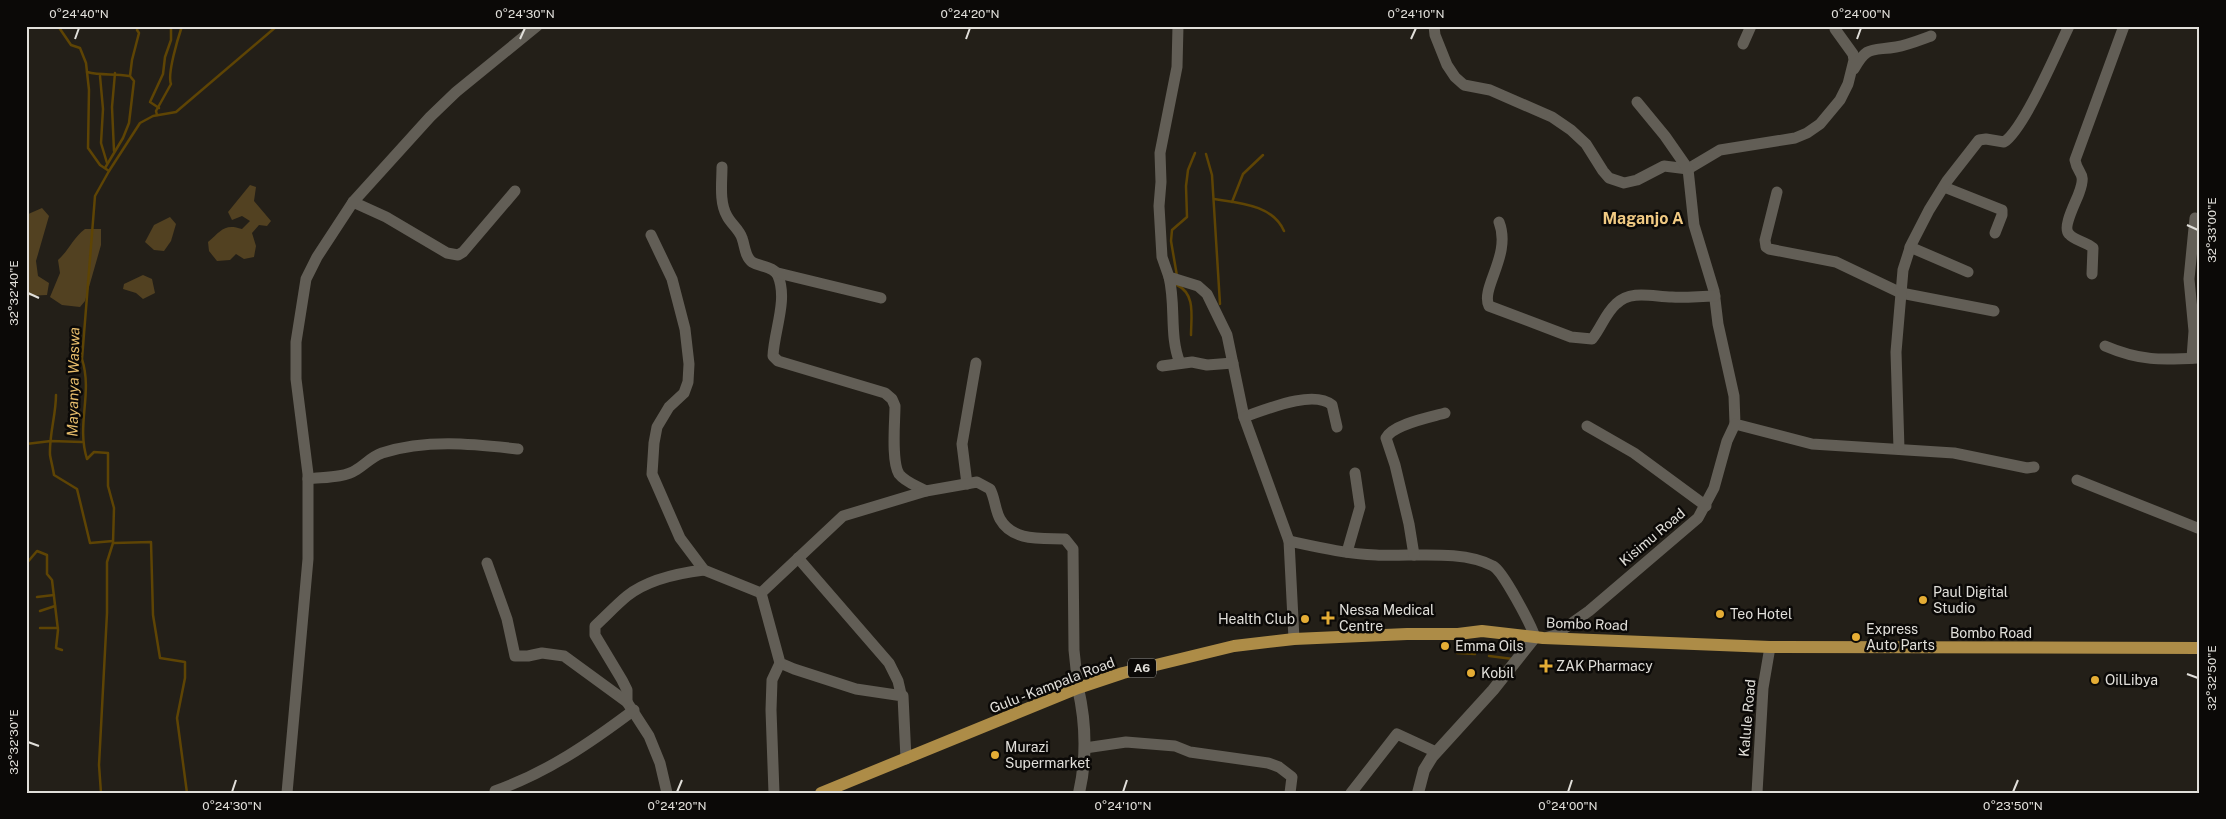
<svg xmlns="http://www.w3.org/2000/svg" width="2226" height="819" font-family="'Public Sans',sans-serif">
<rect width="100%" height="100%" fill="#231f18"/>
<g fill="#524121">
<path d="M250,185L256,187L254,201L271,221L267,226L259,225L252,233L256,246L254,257L244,259L236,254L230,260L217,261L209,251L208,242C221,231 224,223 242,229L250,221L242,216L232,220L228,212Z"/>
<path d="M42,208L49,216L36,261L38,276L49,283L47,295L26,296V215Z"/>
<path d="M170,217L176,224L171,241L164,251L154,250L145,242L154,225Z"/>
<path d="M85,229H101V245L85,301L80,307L62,305L50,297L60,273L58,260C70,249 73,238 85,229Z"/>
<path d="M143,275L152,279L155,293L143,299L136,293L123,289L124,284Z"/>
</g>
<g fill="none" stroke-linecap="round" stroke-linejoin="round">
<g stroke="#5e4404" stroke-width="2.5">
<path d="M58,26L71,45L80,48L86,63L89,90L88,148L100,165L109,171"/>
<path d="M87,72C102,76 114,73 129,76"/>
<path d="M100,76L103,109L101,143L107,163"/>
<path d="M159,108L150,102L163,74L165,57L171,40V26"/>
<path d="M157,115L156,111L171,84C167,74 178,38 182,26"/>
<path d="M114,151L112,107L115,73"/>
<path d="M1206,154L1212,175L1220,304"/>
<path d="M105,168L123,138L129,123L134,81L130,76L132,60L139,33L137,30L138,26"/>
<path d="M1214,199C1240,203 1273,205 1284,231"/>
<path d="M1232,202L1243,174L1263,155"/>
<path d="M1177,276L1171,241L1172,230L1187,217L1186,186L1188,170L1195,153"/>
<path d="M1177,285C1196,294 1191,317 1191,335"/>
<path d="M56,395C56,415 49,435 50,455C51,461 53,468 54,475L77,489L90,543L113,541"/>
<path d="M26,444L51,441L82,442"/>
<path d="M114,543L151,542L153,615L160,658L185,662V678L177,718L187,793"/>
<path d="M26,564L37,551L47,555V574L52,580L58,630L56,648L62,650"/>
<path d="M37,597L54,595"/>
<path d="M40,611L55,606"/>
<path d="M40,628H58"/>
<path d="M1457,653L1475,654"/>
<path d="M1489,656L1513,659"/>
<path d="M101,793L99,765L107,613V562L113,543L114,508L108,486V453L94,452L87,459C76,424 93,394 82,359L95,196L109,171L140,123L153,116L176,112L277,26"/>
</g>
<g stroke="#625e56" stroke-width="11">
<path d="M1178,26L1177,67L1160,153L1161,182L1159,206L1162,257L1169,277L1198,286L1207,294L1227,335L1244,417L1289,541L1294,639"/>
<path d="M1434,26L1435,35L1447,65L1455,77L1464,85L1490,90L1552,117L1571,130L1586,144L1603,171L1609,178L1624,183L1637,180L1664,166L1688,169L1720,150L1795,138L1807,133L1820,124L1840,100L1848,84L1854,60L1853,54L1835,29L1836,26"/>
<path d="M1743,44L1751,26"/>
<path d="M1854,69C1867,45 1872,51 1896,47C1908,45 1920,40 1931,36"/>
<path d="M1637,102L1665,136L1688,169L1694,225L1714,291L1718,324L1734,396L1735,424L1812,444L1954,453L2027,468L2034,467"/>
<path d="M722,167C722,182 719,202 727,216C731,224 739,229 742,238C745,246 745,257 752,262C760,267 774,266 778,276C788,300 774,331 773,356L778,361L885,393L892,399L895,406C895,422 891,461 899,474C905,482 917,486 926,491"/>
<path d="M1944,187L2002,210V215L1995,233"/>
<path d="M1777,192L1765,240L1766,247L1769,249L1836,262L1901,293L1994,311"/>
<path d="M353,202L386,217L447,253L458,255L463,252L515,191"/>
<path d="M1499,222C1512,255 1480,288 1489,306L1571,337L1592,339C1601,328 1605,314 1616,304C1631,289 1654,297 1672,297C1686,298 1701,296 1715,296"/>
<path d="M651,235L672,279L685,329L689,364L688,382L684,393L669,407L657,427L654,443L652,474L680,538L704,570L761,593"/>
<path d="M1910,247L1968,272"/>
<path d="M778,273L881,298"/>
<path d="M2092,274L2093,248C2087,242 2075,241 2069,234C2062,227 2076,202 2079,193C2087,171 2078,176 2075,160L2124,26"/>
<path d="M1169,277C1176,306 1169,336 1180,363"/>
<path d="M2105,346C2140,361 2161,360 2198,358"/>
<path d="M2192,358L2194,331L2189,279L2195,218"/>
<path d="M1162,366L1192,362L1207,365L1233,363"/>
<path d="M1244,417C1265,410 1313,389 1332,405L1337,427"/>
<path d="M1587,426L1634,453L1706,506"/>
<path d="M1899,449L1896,352L1903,270L1911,245L1929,210L1947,181L1979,140L1986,139L2004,142C2024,129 2057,51 2069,26"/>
<path d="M308,479C322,477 344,478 356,470C366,464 371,457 382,453C427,439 472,444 518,449"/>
<path d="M2077,480L2200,529"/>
<path d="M967,484L962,444L976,363"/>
<path d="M1289,541C1317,547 1347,554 1376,555C1410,557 1462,549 1493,566C1503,571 1531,625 1535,637"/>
<path d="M1347,552L1360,507L1355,473"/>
<path d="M1414,555L1409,524L1395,465L1386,438C1393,424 1431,417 1445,413"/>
<path d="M798,558L889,663L898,681L901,694"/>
<path d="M487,563L507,619L515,656H528L542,653L564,656L627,702L649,736L660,763L667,793"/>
<path d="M761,593L843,516L926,491L977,482L990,489C995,498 995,510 1000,519C1013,542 1042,538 1065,539L1073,549L1074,650L1078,688"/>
<path d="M761,593L780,663L794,669L856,689L903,696L906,759"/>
<path d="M1545,638L1555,635L1589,611L1698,518L1714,488L1727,441L1735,424"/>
<path d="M627,702V690L622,680L595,635V626C606,616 616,605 627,596C647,580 679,573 704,570"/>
<path d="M1085,748L1126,742L1175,746L1190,752L1268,763L1279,767L1292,777L1290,793"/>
<path d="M495,791C548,772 590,743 634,710"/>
<path d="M287,793L308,559V474L296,379V342L306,279L317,257L353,202L430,117L456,92L537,26"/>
<path d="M774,793L771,710L772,680L780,663"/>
<path d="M1351,793L1397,734L1436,752"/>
<path d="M1757,793L1763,688L1770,647"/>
</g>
<g stroke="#625e56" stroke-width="12">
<path d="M1078,688C1086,723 1087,758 1079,793"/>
<path d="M1418,793L1424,770L1432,757L1493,690L1535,637"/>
</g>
<path stroke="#ad8c47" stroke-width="12" d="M821,793L1078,688L1123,673L1234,646L1294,639L1407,634H1458L1482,631L1543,638L1770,647L2200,648"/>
</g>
<path fill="none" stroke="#e1dfda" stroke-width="2" d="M75,39L79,28M520,39L525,28M966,39L970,28M1411,39L1416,28M1857,39L1861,28M2187,225L2198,230M28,293L39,298M2187,674L2198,678M28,742L39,746M232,792L236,780M677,792L682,780M1123,792L1127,780M1568,792L1572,780M2013,792L2018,780"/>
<g fill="#e5ad35" stroke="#0b0907" stroke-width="2">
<circle cx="1923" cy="600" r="5"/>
<circle cx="1720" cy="614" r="5"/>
<path d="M1325.5 610.5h5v5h5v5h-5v5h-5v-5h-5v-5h5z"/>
<circle cx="1305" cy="619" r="5"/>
<circle cx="1856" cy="637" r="5"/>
<circle cx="1445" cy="646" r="5"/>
<path d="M1543.5 658.5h5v5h5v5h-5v5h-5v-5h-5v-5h5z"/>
<circle cx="1471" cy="673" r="5"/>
<circle cx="2095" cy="680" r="5"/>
<circle cx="995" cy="755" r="5"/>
</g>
<g text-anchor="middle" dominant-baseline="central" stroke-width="5" stroke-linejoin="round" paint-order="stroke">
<rect fill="#0b0907" stroke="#a19f9b" stroke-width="1" x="1128" y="658.5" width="28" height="19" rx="4"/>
<g font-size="12" font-weight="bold" fill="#e1dfda">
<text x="1142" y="668">A6</text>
</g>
<g font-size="14" fill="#e1dfda" stroke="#0b0907">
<text transform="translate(1652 537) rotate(-40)">Kisimu Road</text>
<text transform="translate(1587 624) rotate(2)">Bombo Road</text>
<text x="1991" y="633">Bombo Road</text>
<text transform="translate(1052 685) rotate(-21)">Gulu - Kampala Road</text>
<text transform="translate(1747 718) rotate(-85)">Kalule Road</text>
</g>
<g font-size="14" fill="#e1dfda" stroke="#0b0907" text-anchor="start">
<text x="1933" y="592">Paul Digital<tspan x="1933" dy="16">Studio</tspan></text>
<text x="1339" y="610">Nessa Medical<tspan x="1339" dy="16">Centre</tspan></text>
<text x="1730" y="614">Teo Hotel</text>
<text x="1295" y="619" text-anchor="end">Health Club</text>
<text x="1866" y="629">Express<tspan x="1866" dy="16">Auto Parts</tspan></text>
<text x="1455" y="646">Emma Oils</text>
<text x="1556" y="666">ZAK Pharmacy</text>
<text x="1481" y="673">Kobil</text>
<text x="2105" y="680">OilLibya</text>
<text x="1005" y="747">Murazi<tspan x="1005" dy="16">Supermarket</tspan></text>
</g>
<g font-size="15" font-style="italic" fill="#e7bd6c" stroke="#0b0907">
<text transform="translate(73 382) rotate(-89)">Mayanya Waswa</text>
</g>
<g font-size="16" font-weight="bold" fill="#f1ca83" stroke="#0b0907">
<text x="1643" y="218">Maganjo A</text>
</g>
</g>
<rect width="2226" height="819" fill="none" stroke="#0b0907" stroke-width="55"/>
<rect x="28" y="28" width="2170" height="764" fill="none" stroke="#e1dfda" stroke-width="2"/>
<g font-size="12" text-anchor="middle" fill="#e1dfda">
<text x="79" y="18">0°24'40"N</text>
<text x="525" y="18">0°24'30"N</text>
<text x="970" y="18">0°24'20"N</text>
<text x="1416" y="18">0°24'10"N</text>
<text x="1861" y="18">0°24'00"N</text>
<text transform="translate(2212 230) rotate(-90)" y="4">32°33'00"E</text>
<text transform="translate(14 293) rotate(-90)" y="4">32°32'40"E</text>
<text transform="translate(2212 678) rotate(-90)" y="4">32°32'50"E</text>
<text transform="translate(14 742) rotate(-90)" y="4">32°32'30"E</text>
<text x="232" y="810">0°24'30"N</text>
<text x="677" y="810">0°24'20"N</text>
<text x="1123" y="810">0°24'10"N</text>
<text x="1568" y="810">0°24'00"N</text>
<text x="2013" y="810">0°23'50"N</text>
</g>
</svg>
